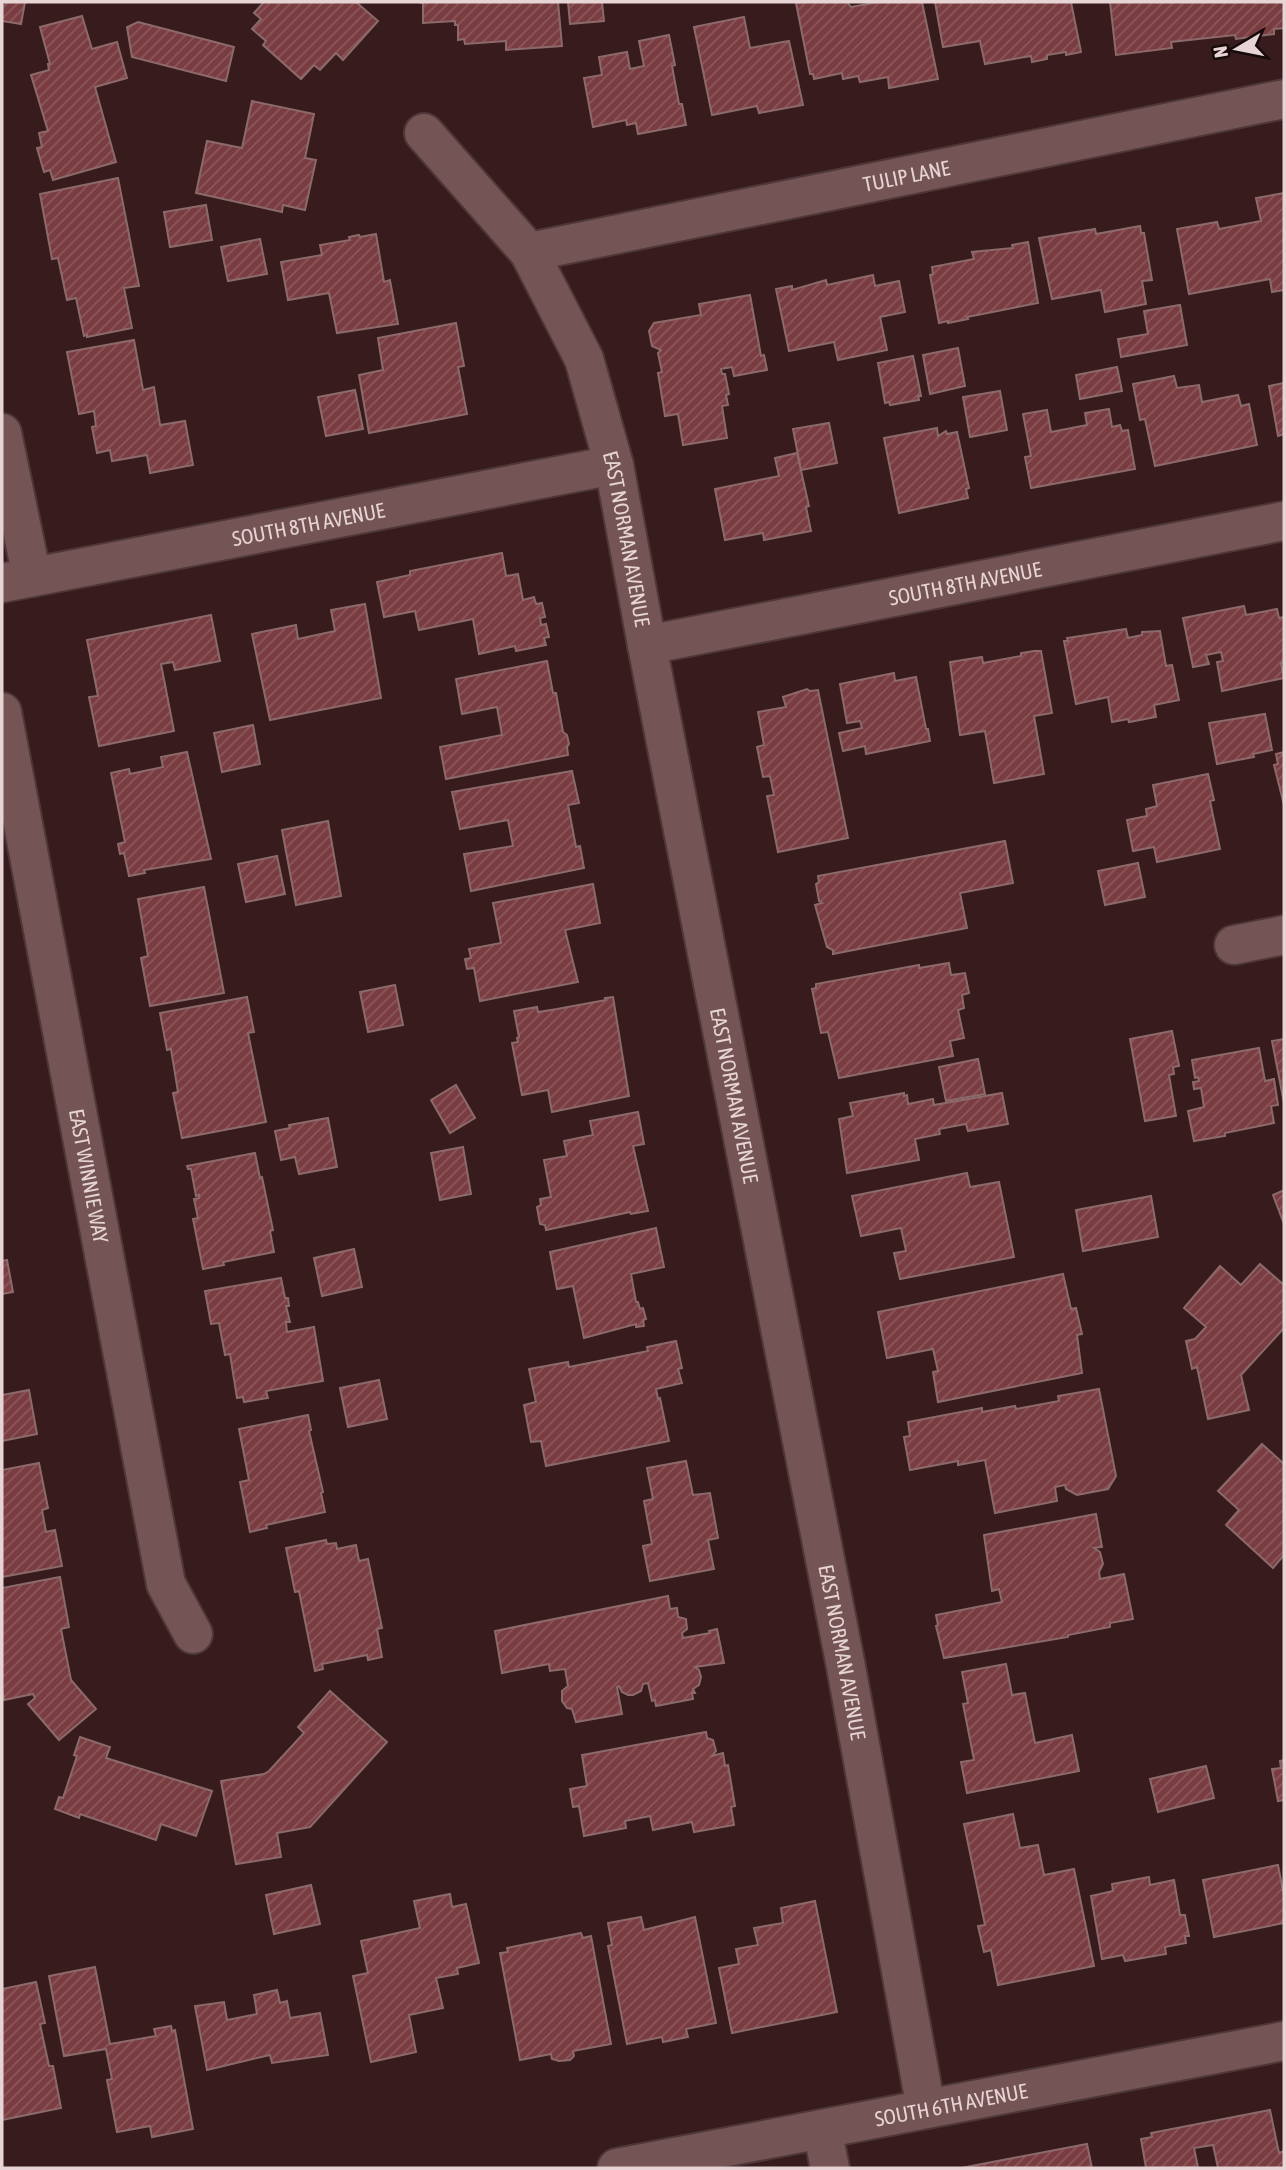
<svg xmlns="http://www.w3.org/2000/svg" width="1286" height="2170" font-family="'Asap Condensed',sans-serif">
<defs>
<pattern id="building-hatch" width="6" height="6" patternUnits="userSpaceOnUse" patternTransform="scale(1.75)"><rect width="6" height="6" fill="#793c40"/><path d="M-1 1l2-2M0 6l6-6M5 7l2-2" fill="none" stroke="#8c575b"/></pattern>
</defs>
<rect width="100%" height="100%" fill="#371b1d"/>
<g fill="url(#building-hatch)" stroke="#8c6a6b" stroke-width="2">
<path d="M2,2H25L21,24L2,21Z"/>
<path d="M264,2H356L378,21L343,60L336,53L320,70L314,65L301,79L263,45L266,41L252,29L261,19L254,13Z"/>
<path d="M418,2H558L562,46L506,50V41L465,44L464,39L458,40V25H455V21L423,23V3Z"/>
<path d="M568,2H602L604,21L570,24Z"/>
<path d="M803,2H847L851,7L879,2H922L938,79L889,88L888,77L860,82L858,76L843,79L842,73L814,79L813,74H810L796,3Z"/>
<path d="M935,2H1071L1081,52L1066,55V52L1047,55V59L1032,62L1031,56L985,64L980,41L943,47Z"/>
<path d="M1110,2H1284V28L1274,29V34L1236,39L1235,35L1171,42L1172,48L1116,55Z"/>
<path d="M82,16L92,49L117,42L127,78L95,87L116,162L53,180L50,170L44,172L37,148L42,147L39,133L48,131L31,75L49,70L48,64H50L40,27Z"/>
<path d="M744,17L750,48L789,41L803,105L759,113L757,106L712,115L694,27Z"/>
<path d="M138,22L234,47L226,81L132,57L127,27Z"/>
<path d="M669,35L675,65L672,66L679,104H682L686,125L638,134L636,123L627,125L626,120L593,127L584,78L602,75L599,57L627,52L630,69L644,66L639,41Z"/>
<path d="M252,101L314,114L305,158L316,160L305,210L283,205L282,212L196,193L207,141L242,148Z"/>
<path d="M118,178L139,286L124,288L132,328L87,337V335L84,336L76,298L67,300L58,258L52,259L40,194Z"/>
<path d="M1284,193V290L1272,292L1270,279L1189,294L1177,229L1217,222L1219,229L1261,221L1256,198Z"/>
<path d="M206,205L212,240L170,247L164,212Z"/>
<path d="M1140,226L1141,233H1144L1152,280L1142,281L1146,304L1105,312L1101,290L1052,299L1039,238L1095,229L1096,234Z"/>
<path d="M376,234L384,282L390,280L398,324L337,333L329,293L288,300L281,262L322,255L320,245L350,240L349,237L359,235L360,237Z"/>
<path d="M260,239L267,274L228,281L221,247Z"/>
<path d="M1028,242L1038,303L967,317L968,319L948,323V321L939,323L930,275L933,274L932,267L974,259L972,252L1013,248L1012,245Z"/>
<path d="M873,275L875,286L899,281L905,312L880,317L887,350L838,360L834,342L789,351L776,289L792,286V290L826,280L827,285Z"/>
<path d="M750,295L761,356L764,355L767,370L734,376L732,367L721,369L722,374H725L729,394L726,395L728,405L722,406L727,438L683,445L678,414L665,416L658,373L662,372L658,353L661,350L652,346L649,331L654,323L701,315L699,304Z"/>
<path d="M1180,305L1187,345L1121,357L1118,339L1148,334L1144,311Z"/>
<path d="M456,323L464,366L458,367L467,414L369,433L359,375L383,370L378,338Z"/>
<path d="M134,340L143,390L154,387L160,425L185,421L193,465L150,473L147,455L112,461L110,450L97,453L92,427L96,426L94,411L79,414L67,352Z"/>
<path d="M958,348L965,386L930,394L923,355Z"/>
<path d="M913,356L921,396H918L919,400L890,405L889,402L885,403L878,363Z"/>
<path d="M1117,367L1122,391L1080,399L1076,375Z"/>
<path d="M1174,376L1177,388L1199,385L1202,402L1238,395L1241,406L1249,404L1257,445L1155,466L1145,419L1140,420L1133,384Z"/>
<path d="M1284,383V434L1278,436L1269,386Z"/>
<path d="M355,390L363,429L326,436L318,397Z"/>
<path d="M1000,391L1007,430L970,437L963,397Z"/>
<path d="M1109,409L1112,427L1120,425L1122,431L1128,430L1135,469L1031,488L1025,457L1031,456L1023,414L1047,410L1051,432L1087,425L1085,413Z"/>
<path d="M829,423L837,463L801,470L793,429Z"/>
<path d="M937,428L938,436L946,431L947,434L957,432L969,488L966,489L968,498L899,513L884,438Z"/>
<path d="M797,453L809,506L806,507L811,531L764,540L763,533L725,540L715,489L779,476L775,458Z"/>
<path d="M502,553L506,576L518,574L523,600L534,597L536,604L542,603L545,617L540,618L541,625L546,624L549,637L544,638L546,645L516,651L515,646L479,654L473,619L419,630L415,611L384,617L377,582L410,575V571Z"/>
<path d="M365,604L381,698L270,720L252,634L296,625L298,639L335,631L331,610Z"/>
<path d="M1244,606L1246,615L1277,609L1279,618L1284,617V662L1281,663L1284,678L1222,691L1217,662L1223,661L1221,652L1206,655L1209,664L1193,667L1183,618Z"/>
<path d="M211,615L220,661L175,670L173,662L161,664L174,731L99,746L89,697L98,696L87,640Z"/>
<path d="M1126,629L1128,638L1142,635V632L1160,631L1166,666L1172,665L1179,700L1154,705L1156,717L1129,722L1128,719L1112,722L1108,697L1076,704L1064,641H1068L1067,638Z"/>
<path d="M1034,651H1041L1052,713L1034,716L1044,774L994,783L985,731L960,735L950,662L982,657L983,663L1021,656V653Z"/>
<path d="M547,661L553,693H556L563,732L567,735L569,744L567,747L568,755L446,779L440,747L502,735L497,707L462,714L456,679Z"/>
<path d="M894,673L895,681L916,677L926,729H928L930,741L866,754L865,746L843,751L839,733L862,728L860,721L847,723L840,684Z"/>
<path d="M807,689L810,691L818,690L848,838L778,852L767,796L774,795L770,776L763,777L757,747L764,745L758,712L786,707L783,697Z"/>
<path d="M1265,714L1272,750L1253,754L1254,757L1217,764L1209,723Z"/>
<path d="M253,725L260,764L222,772L214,733Z"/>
<path d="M187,752L211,859L144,870L145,873L129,876L124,853L120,854L118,844L125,842L111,773L129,769L130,774L163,767L161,757Z"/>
<path d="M1284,752V805L1274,765L1278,764L1276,754Z"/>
<path d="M572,771L579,803L568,805L576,847L580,846L584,868L471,891L464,854L513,846L508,820L460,829L452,792Z"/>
<path d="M1208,774L1214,800L1210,801L1220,849L1157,862L1154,847L1133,851L1127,820L1147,816L1146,809L1157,806L1153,785Z"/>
<path d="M328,821L341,896L296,905L282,830Z"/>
<path d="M1005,841L1013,883L960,893L967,928L833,954V950L827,947L815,905L822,903L819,901L816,884L819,882L818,876Z"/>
<path d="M277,856L285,894L246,902L238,864Z"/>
<path d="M1138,863L1145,897L1105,905L1098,871Z"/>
<path d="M593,884L600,923L565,930L578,982L480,1001L474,968L467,969L465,959L471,958L469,949L501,943L493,903Z"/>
<path d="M204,887L224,993L150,1006L141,958L148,956L138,899Z"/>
<path d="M949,963L951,975L965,973L969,993L962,995L964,1008L958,1010L964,1038L950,1041L953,1056L839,1078L828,1032L821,1033L812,989L816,988V984L919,965V968Z"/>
<path d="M395,985L403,1025L368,1032L360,992Z"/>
<path d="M247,997L254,1032L248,1033L266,1122L182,1138L173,1093L178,1092L171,1049L167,1050L160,1013Z"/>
<path d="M613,997L629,1096L552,1112L548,1090L522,1095L512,1043L518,1042L517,1038L519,1037L514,1011L537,1007L538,1012L557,1009L606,1000L605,998Z"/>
<path d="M1172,1031L1179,1066L1173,1067L1174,1074L1169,1075L1176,1116L1145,1121L1130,1039Z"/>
<path d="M1284,1039V1103L1272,1041Z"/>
<path d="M1259,1048L1265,1081L1274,1079L1278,1105L1271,1106L1274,1123L1225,1133V1136L1194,1141L1188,1111L1204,1107L1201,1088L1194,1089L1193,1082L1199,1081L1198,1077L1195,1078L1192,1060Z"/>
<path d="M978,1059L985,1094L946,1101L939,1067Z"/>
<path d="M456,1085L475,1118L450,1133L431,1100Z"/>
<path d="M904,1093V1096L907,1095L908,1104L933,1099L934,1105L1002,1093L1008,1124L968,1131L966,1124L939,1129L940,1134L915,1139L919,1160L847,1173L839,1119L853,1116L850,1103Z"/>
<path d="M638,1112L644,1144L633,1146L648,1211L631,1214L630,1212L546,1230L545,1225L540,1224L537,1207L541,1205L540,1199L551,1197L544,1160L567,1156L564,1141L593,1135L590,1121Z"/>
<path d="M328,1118L337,1167L299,1174L295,1157L281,1160L275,1131L290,1128L289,1125Z"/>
<path d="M463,1147L471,1194L440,1200L431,1153Z"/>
<path d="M255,1153L260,1178L262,1177L273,1230L270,1231L274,1252L223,1262L224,1265L203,1269L193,1219L198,1218L194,1199L199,1198V1195L196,1196L191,1169H188L187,1166Z"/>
<path d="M967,1173L970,1187L999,1182L1014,1257L900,1279L894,1253L906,1251L901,1228L861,1236L852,1196Z"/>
<path d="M1284,1190V1224L1273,1195Z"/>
<path d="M1151,1196L1158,1237L1083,1251L1076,1210Z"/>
<path d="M656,1228L664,1267L631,1274L636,1302H638L640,1309L643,1308L646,1319L643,1320L644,1326L636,1327V1324L584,1338L573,1286L557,1289L550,1252Z"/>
<path d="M354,1249L362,1287L322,1296L314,1258Z"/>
<path d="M7,1260L13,1292L2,1294V1261Z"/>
<path d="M1260,1264L1284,1285V1328L1241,1375L1249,1410L1208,1419L1197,1367L1192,1369L1186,1341L1195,1339L1206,1327L1184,1308L1220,1266L1241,1285Z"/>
<path d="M1063,1274L1071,1309L1076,1308L1082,1334L1077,1335L1082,1373L938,1402L933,1372L938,1371L933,1349L887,1358L878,1312Z"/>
<path d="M281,1278L285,1298H288L289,1306H286L290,1322H286L287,1332L314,1327L323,1381L266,1391L268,1398L244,1402L243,1397L237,1398L230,1354L225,1355L219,1323L211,1324L205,1291Z"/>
<path d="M676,1341L682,1368L678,1369L682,1383L656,1389L658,1399L660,1398L669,1441L546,1466L541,1441L531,1442L524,1405L536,1402L529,1369L568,1362L569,1367L648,1351L647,1347Z"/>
<path d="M379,1380L387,1419L348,1427L340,1388Z"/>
<path d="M1099,1389L1116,1476L1108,1489L1077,1495L1066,1489L1065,1485L1055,1487L1057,1501L995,1513L985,1460L958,1465V1461L910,1470L904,1437L910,1436L908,1422L982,1408V1412L1015,1406L1016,1409L1059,1401L1058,1396Z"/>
<path d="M29,1390L37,1434L2,1441V1395Z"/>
<path d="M308,1415L311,1430L309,1431L323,1492L321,1493L325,1512L266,1525L267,1528L250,1532L240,1482L249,1480L239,1429Z"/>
<path d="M1262,1444L1284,1464V1555L1273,1568L1226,1525L1239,1510L1218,1491Z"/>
<path d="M686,1461L693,1495L710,1493L718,1538L708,1540L714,1569L650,1581L643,1546L652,1544L644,1501L653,1499L647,1468Z"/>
<path d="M39,1463L48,1508L42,1510L46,1532L55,1530L62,1566L2,1577V1470Z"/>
<path d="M1096,1514L1102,1547L1094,1548L1100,1552L1103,1564L1099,1572L1100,1579L1124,1574L1133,1619L1110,1623V1627L1068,1635V1637L944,1658L936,1626L938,1625L936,1615L1002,1602L999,1589L992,1591L984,1535Z"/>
<path d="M326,1540L327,1544L336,1543L337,1549L356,1545L359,1561L368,1559L382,1628L377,1629L382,1657L368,1660L367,1655L322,1664L323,1669L315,1671L299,1591L295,1592L286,1548Z"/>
<path d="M60,1577L69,1627L61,1629L71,1680L96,1709L59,1740L28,1704L35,1698L33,1694L4,1700L2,1688V1588Z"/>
<path d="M668,1596L670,1609L677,1608L678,1617L686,1619L687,1629L682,1633L683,1638L710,1633L709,1631L717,1629L724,1663L695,1667L699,1670L701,1677L699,1685L693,1689L695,1693H692L693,1699L656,1706L655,1700L652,1701L648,1683L643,1684L641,1691L633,1695H628L622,1692L619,1686L617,1687L622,1714L576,1722L572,1709L567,1708L562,1701V1691L568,1686L565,1669L550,1671L549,1664L502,1673L495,1631Z"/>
<path d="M1006,1664L1012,1695L1025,1693L1035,1743L1072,1735L1079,1771L967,1793L961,1762L974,1760L963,1704L968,1703L962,1672Z"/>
<path d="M330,1691L387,1742L310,1827L277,1833L281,1857L236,1864L221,1781L264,1774L269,1771L304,1733L298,1727Z"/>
<path d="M706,1732L707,1738L713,1740L716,1751L712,1756L723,1753L725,1766L728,1765L735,1806L731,1807L734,1825L694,1832L692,1822L653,1830L650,1816L625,1821L626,1828L584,1836L579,1806L573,1807L570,1789L587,1786L582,1755Z"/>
<path d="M80,1737L110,1747L106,1758L212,1791L196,1836L161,1824L156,1840L80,1814L79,1818L55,1809L59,1797L63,1798L77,1756L74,1755Z"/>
<path d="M1284,1760V1800L1278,1801L1272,1769L1281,1768L1280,1761Z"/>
<path d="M1206,1766L1214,1798L1158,1812L1150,1779Z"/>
<path d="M1013,1814L1020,1848L1038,1845L1044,1875L1074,1869L1094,1966L998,1985L991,1950L984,1952L978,1926L985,1925L964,1824Z"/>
<path d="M1278,1865L1284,1896V1923L1214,1937L1203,1880Z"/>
<path d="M1149,1877L1150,1885L1174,1880L1180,1915H1185L1189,1936H1185L1186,1943L1165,1947L1166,1954L1125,1961L1123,1955L1102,1959L1091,1896L1113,1891L1112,1884Z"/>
<path d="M311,1885L320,1924L274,1934L266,1895Z"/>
<path d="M450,1894L452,1907L466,1904L479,1963L457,1968L458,1974L436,1978L443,2008L409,2015L416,2052L371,2062L353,1976L368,1973L361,1941L420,1928L414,1901Z"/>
<path d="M815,1901L837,2012L732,2033L719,1968L739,1964L736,1949L758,1945L754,1928L783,1923L781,1908Z"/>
<path d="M641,1917L644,1930L695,1917L716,2023L686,2029L688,2037L663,2042L662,2037L627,2044L608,1946L612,1945L608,1923Z"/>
<path d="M581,1933L583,1938L591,1936L611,2044L573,2051L574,2056L570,2060L559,2061L552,2059L551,2054L520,2060L500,1953L508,1952L507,1948Z"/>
<path d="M95,1967L110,2044L156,2036L154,2029L171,2026L172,2031L175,2030L193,2129L152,2137L150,2126L117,2132L107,2080L112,2079L106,2049L64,2056L49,1976Z"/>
<path d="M36,1982L45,2023L40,2024L49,2066H53L61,2108L2,2120V1989Z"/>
<path d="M277,1990L280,2003L287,2001L290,2018L320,2013L328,2055L272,2063L270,2055L207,2070L195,2006L224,2002L227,2020L257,2014L254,1995Z"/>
<path d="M1270,2110L1279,2153L1284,2151V2168H1218L1213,2145L1194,2148L1198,2167L1146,2168L1141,2139L1152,2137L1151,2133Z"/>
<path d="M1087,2144L1092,2168H961Z"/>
</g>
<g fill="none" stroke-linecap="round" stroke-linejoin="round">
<g stroke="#4d3738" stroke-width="42">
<g id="street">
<path id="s1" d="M424,133L529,252L584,359L614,465L647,645L846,1667L926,2109"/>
<path id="s2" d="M529,252L1284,99"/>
<path d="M2,433L32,577"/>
<path id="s3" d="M2,583L614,465"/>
<path id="s4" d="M647,645L1284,521"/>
<path id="s5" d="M2,712L166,1584L193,1634"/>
<path d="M1234,945L1284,935"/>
<path d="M822,2129L830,2168"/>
</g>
</g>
<g stroke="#4d3738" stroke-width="42">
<g id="secondary">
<path id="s6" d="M617,2168L1284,2041"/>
</g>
</g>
<use href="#street" stroke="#755455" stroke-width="38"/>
<use href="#secondary" stroke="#755455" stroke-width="38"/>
</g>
<g text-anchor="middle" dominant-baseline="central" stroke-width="6" stroke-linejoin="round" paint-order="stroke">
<g font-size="21" fill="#e7d4d4" stroke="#160a0a">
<text stroke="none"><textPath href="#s2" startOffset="385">TULIP LANE</textPath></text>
<text stroke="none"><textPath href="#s3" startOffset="312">SOUTH 8TH AVENUE</textPath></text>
<text stroke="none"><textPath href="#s1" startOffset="464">EAST NORMAN AVENUE</textPath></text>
<text stroke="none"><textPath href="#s4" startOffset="324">SOUTH 8TH AVENUE</textPath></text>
<text stroke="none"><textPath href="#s1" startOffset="1031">EAST NORMAN AVENUE</textPath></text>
<text stroke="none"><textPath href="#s5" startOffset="472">EAST WINNIE WAY</textPath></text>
<text stroke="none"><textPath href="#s1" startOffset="1598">EAST NORMAN AVENUE</textPath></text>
<text stroke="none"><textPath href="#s6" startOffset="340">SOUTH 6TH AVENUE</textPath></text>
</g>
</g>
<rect width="1286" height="2170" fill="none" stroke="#e7d4d4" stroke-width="7"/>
<g transform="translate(1237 49) rotate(260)" stroke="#160a0a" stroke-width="5" paint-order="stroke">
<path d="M0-5L12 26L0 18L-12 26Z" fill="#e7d4d4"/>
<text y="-10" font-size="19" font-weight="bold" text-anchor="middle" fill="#e7d4d4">N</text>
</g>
</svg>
